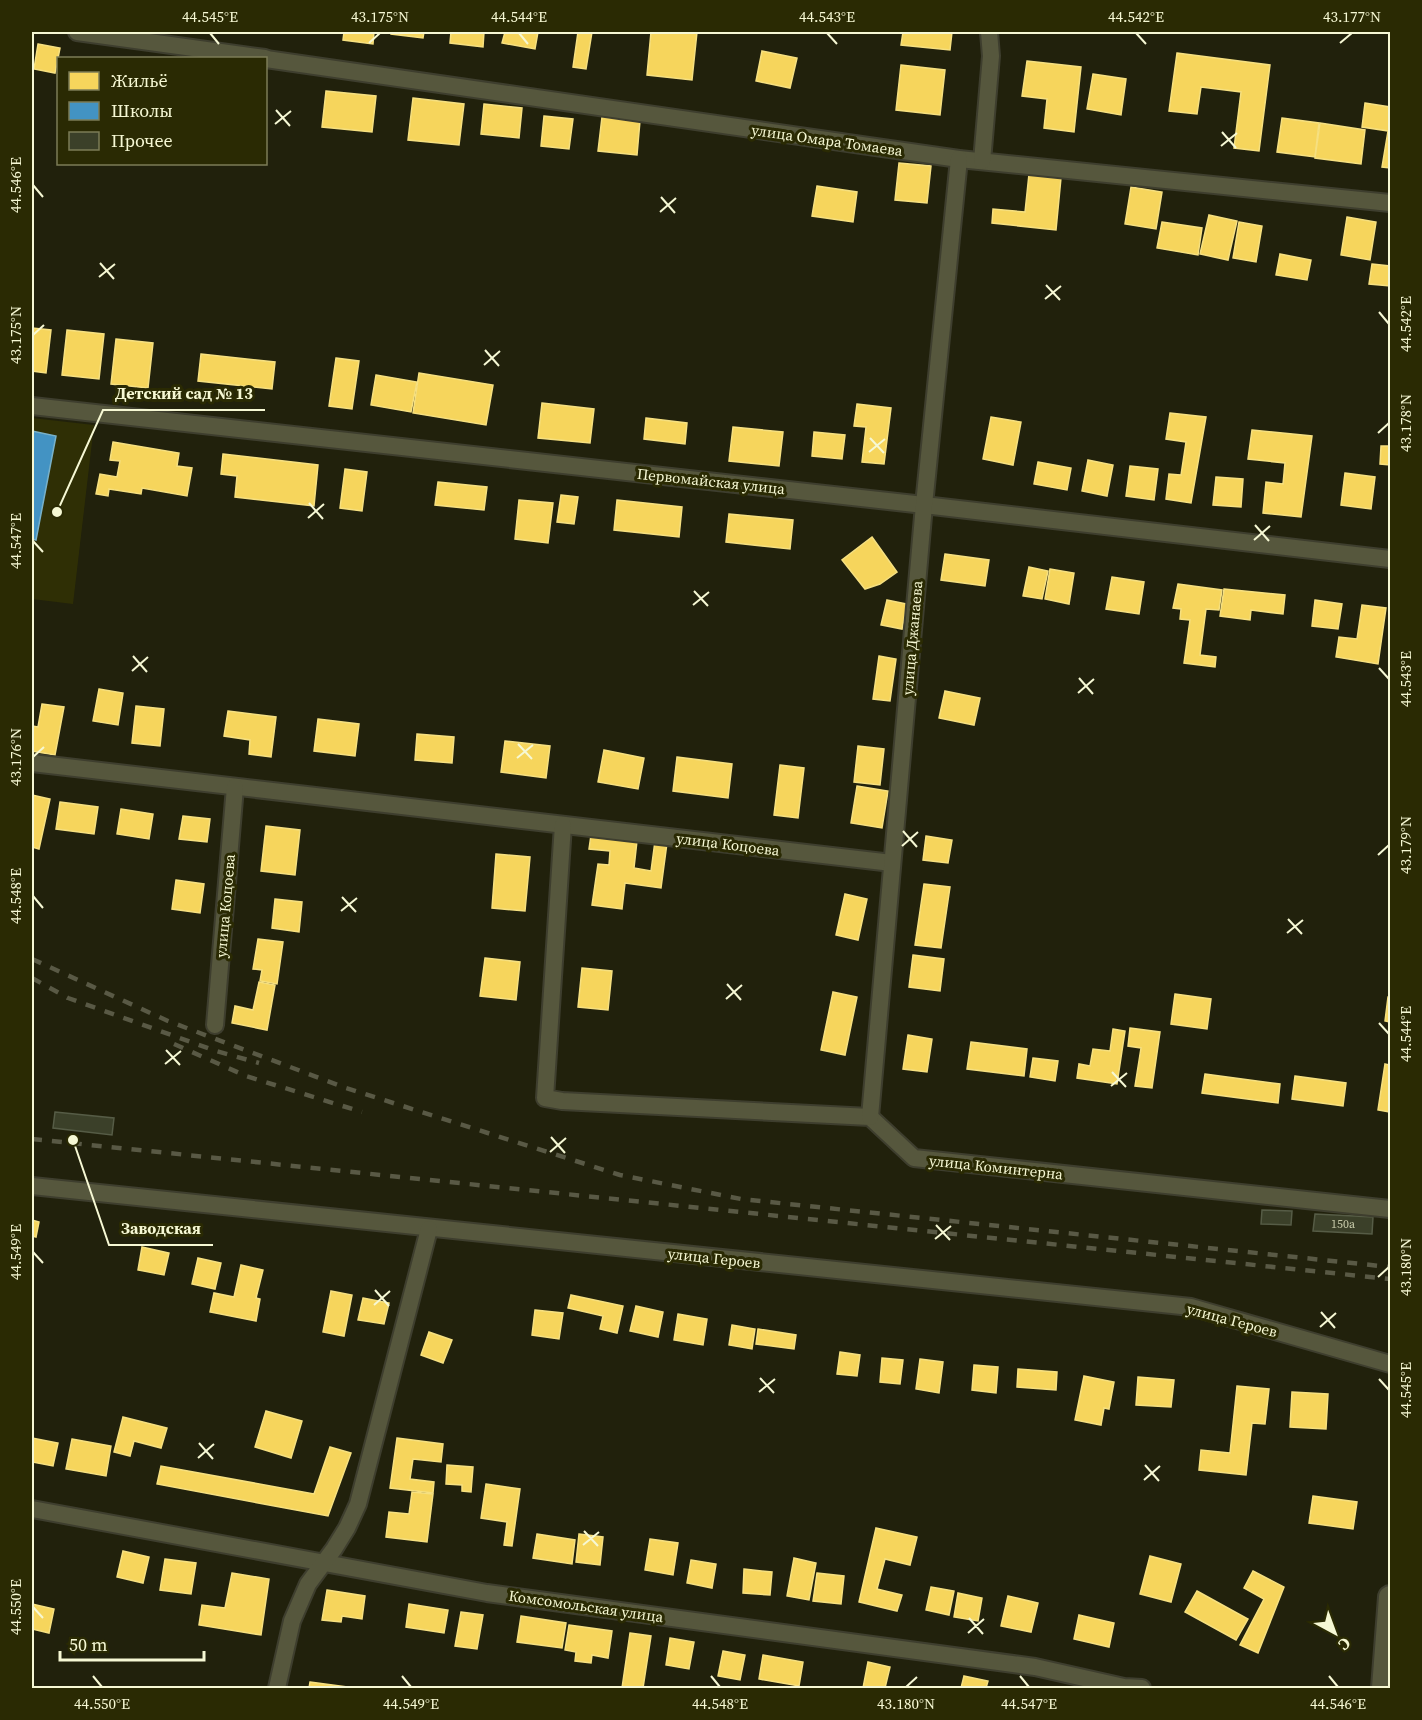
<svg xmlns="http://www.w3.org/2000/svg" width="1422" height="1720" font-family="'Source Serif 4',serif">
<rect width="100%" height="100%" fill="#21210c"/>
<path fill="#2f2f05" d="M32,418L94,425L73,604L32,599Z"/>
<g fill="#f6d55c" stroke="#f6e080" stroke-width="1.5">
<path d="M344,32H374L373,44L343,40Z"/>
<path d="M391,32H424L423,38L391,34Z"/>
<path d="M451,32H484L483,47L450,43Z"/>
<path d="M505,32H538L535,49L502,43Z"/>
<path d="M578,32H592L586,69L573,67Z"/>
<path d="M651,32H697L692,80L647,75Z"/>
<path d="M903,32H952L950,50L901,45Z"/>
<path d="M38,44L60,48L55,73L34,69Z"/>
<path d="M762,51L797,58L790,88L756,81Z"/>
<path d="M1177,53L1270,65L1259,151L1234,148L1241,92L1201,87L1197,114L1169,111Z"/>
<path d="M1027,61L1081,67L1074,132L1044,128L1047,99L1022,96Z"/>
<path d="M901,65L945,70L940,115L896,110Z"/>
<path d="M1093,74L1126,79L1121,115L1087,109Z"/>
<path d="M326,91L376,96L372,132L322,127Z"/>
<path d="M413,98L464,104L459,145L408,140Z"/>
<path d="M1365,103L1390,107V168L1382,167L1388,131L1362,127Z"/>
<path d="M484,104L522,108L519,138L481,134Z"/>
<path d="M544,116L573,119L569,149L541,146Z"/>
<path d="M602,117L640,121L637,155L598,151Z"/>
<path d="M1282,118L1319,123L1315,157L1277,152Z"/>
<path d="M1320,123L1365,130L1361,164L1315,158Z"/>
<path d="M899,163L931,166L927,203L895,200Z"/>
<path d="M1029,174L1061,178L1056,230L992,223L993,209L1025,212Z"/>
<path d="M817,186L857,192L853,222L812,216Z"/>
<path d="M1131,187L1162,192L1156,229L1125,224Z"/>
<path d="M1209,215L1237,221L1228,260L1200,254Z"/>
<path d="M1347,217L1376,222L1370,260L1341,255Z"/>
<path d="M1162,222L1202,228L1198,255L1157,248Z"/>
<path d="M1239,222L1262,226L1256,262L1233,258Z"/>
<path d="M1280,254L1311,260L1307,280L1276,275Z"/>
<path d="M1372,264L1390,266V286L1369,284Z"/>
<path d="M32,328L51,330L46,373L32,371Z"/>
<path d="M67,330L104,334L99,379L62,375Z"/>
<path d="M116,339L153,343L148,388L111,384Z"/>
<path d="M201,354L275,362L272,389L198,381Z"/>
<path d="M336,358L359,361L352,409L329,406Z"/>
<path d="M419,373L493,385L486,425L413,413Z"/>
<path d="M376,375L417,382L411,412L371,405Z"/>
<path d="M542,403L594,409L590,443L538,438Z"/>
<path d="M857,404L891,408L884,464L862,462L866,427L854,426Z"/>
<path d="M1170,413L1206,417L1191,503L1166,499L1169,474L1181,475L1186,442L1166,439Z"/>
<path d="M991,417L1021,422L1013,465L983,459Z"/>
<path d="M646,418L687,423L685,444L644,439Z"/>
<path d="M733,427L783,432L779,466L729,461Z"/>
<path d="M1252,430L1312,436L1301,517L1263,513L1266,482L1283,484L1285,463L1248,459Z"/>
<path d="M814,432L845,435L842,459L812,456Z"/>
<path d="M113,442L179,453L177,466L192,468L187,496L142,488L141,494L109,489L108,496L96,494L100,474L117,477L120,461L110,460Z"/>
<path d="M1381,446H1390V465L1380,464Z"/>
<path d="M223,454L318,465L314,506L235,497L237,476L221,474Z"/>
<path d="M1088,460L1113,465L1107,496L1082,491Z"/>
<path d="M1038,462L1071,468L1067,490L1034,484Z"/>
<path d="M1130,466L1158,469L1154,500L1126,496Z"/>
<path d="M345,469L367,472L362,511L340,508Z"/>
<path d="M1345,473L1375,477L1371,509L1341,505Z"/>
<path d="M1216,477L1243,479L1241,507L1213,505Z"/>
<path d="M438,482L487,487L484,510L435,505Z"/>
<path d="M561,495L578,497L574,524L557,522Z"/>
<path d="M519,500L553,503L548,543L515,539Z"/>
<path d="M617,500L682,507L679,537L614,530Z"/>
<path d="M729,514L793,520L790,549L726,542Z"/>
<path d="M872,537L897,572L880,584L865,589L842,560Z"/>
<path d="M945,554L989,560L985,586L941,580Z"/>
<path d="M1029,567L1048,571L1042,599L1023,596Z"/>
<path d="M1050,569L1074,573L1069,604L1045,599Z"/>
<path d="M1112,577L1144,582L1139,614L1106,609Z"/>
<path d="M1178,584L1222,590L1219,610L1206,609L1200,655L1216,657L1215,667L1184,663L1190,620L1180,619L1181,609L1173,608Z"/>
<path d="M1224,589L1285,595L1283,614L1251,610L1250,620L1220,616Z"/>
<path d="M887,600L907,604L902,629L881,625Z"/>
<path d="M1315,600L1342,604L1338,629L1312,626Z"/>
<path d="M1362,605L1386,608L1378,664L1336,657L1339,637L1357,639Z"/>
<path d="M879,656L896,659L890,701L873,699Z"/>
<path d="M99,689L123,693L118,725L93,721Z"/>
<path d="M945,691L980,698L974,725L939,718Z"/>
<path d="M42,704L64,707L55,755L32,751V726L38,727Z"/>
<path d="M136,706L164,709L160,746L132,743Z"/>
<path d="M228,711L276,717L271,757L249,754L250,740L224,736Z"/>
<path d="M318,719L359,724L355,756L314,751Z"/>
<path d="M417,734L454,737L452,763L415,760Z"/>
<path d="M505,741L550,746L546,778L501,772Z"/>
<path d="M858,746L884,749L880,785L854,782Z"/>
<path d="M604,750L644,758L638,789L598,782Z"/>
<path d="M677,757L732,764L728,798L673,791Z"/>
<path d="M780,765L804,768L798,818L774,815Z"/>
<path d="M857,786L888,791L882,828L851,823Z"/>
<path d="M32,795L50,799L39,849L32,847Z"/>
<path d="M60,802L98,807L94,834L56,829Z"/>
<path d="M121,809L153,814L149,839L117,834Z"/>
<path d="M183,816L210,819L207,842L179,839Z"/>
<path d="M266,826L300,830L295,875L261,871Z"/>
<path d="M591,835L637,841L634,868L651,871L655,841L667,843L661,888L625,883L622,909L592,905L598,864L609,865L610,851L589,849Z"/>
<path d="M926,836L952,840L948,863L923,860Z"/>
<path d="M496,854L530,857L525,911L492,908Z"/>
<path d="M176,880L204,884L200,913L172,909Z"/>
<path d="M924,884L950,887L941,948L915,945Z"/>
<path d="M845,894L867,899L858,940L836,935Z"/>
<path d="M275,899L302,902L299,932L272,928Z"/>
<path d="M258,939L283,942L277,984L260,981L262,970L253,969Z"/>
<path d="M913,955L944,959L940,991L909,987Z"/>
<path d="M485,958L520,962L516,1000L480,996Z"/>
<path d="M582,968L612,971L608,1010L578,1007Z"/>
<path d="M259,982L275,985L267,1030L232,1023L235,1006L253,1010Z"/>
<path d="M833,992L857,997L845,1055L821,1050Z"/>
<path d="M1175,994L1211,999L1207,1029L1171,1024Z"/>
<path d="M1388,997H1390V1022L1385,1021Z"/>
<path d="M1130,1028L1160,1032L1152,1088L1135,1086L1141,1048L1128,1046Z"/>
<path d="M1113,1029L1125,1031L1117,1084L1077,1078L1079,1064L1090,1066L1093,1049L1110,1051Z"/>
<path d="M908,1035L932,1039L927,1072L903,1069Z"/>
<path d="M971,1042L1027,1049L1024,1076L967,1069Z"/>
<path d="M1033,1058L1058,1061L1055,1081L1030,1077Z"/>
<path d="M1385,1064L1390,1065V1112L1378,1110Z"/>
<path d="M1205,1074L1280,1084L1278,1103L1202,1093Z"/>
<path d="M1295,1076L1346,1083L1343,1106L1292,1099Z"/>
<path d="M32,1220L39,1222L36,1237L32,1236Z"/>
<path d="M142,1247L169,1253L164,1275L138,1270Z"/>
<path d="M198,1258L221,1263L215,1289L192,1284Z"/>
<path d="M241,1265L263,1270L256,1298L260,1299L256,1321L210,1312L214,1293L234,1297Z"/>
<path d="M331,1291L352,1295L344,1336L323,1332Z"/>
<path d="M571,1295L623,1306L617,1333L600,1329L603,1316L568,1308Z"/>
<path d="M363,1298L389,1303L384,1324L358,1320Z"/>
<path d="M636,1306L663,1312L658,1337L630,1331Z"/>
<path d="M535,1310L563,1313L559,1339L532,1335Z"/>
<path d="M678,1314L707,1319L703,1345L674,1340Z"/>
<path d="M732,1325L755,1329L752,1349L729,1345Z"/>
<path d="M758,1329L796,1335L794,1349L756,1344Z"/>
<path d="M429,1332L452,1340L443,1363L421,1355Z"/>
<path d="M840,1352L860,1355L857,1376L837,1374Z"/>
<path d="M882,1358L903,1360L900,1384L880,1382Z"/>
<path d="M920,1359L943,1362L939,1393L916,1389Z"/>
<path d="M974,1365L998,1367L996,1393L972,1390Z"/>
<path d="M1018,1369L1057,1372L1056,1390L1017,1387Z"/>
<path d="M1084,1376L1114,1382L1109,1409L1104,1408L1101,1425L1075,1420Z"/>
<path d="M1138,1377L1174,1380L1171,1407L1136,1405Z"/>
<path d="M1237,1386L1269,1389L1265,1424L1252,1423L1246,1475L1199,1470L1201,1450L1230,1453Z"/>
<path d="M1292,1392L1328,1394L1326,1429L1290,1427Z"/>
<path d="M266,1411L302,1421L291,1458L255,1447Z"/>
<path d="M123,1417L167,1428L161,1448L134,1441L130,1456L114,1452Z"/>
<path d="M32,1438L58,1443L53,1466L32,1462Z"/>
<path d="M397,1438L443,1444L441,1462L413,1459L410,1479L434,1482L433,1493L390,1488Z"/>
<path d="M72,1439L111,1446L106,1476L66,1469Z"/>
<path d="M330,1447L351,1453L328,1516L157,1484L161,1466L314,1494Z"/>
<path d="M447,1465L473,1467L471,1492L462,1491V1485L446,1484Z"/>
<path d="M486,1484L520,1489L512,1546L504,1545L507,1522L481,1518Z"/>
<path d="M412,1492L433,1494L427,1542L386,1537L389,1512L409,1514Z"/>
<path d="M1313,1496L1357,1502L1353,1529L1309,1523Z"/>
<path d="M876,1528L917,1537L910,1565L885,1559L877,1589L902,1595L897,1611L859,1602Z"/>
<path d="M537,1534L575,1540L572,1564L533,1558Z"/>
<path d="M579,1534L603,1537L600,1565L576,1562Z"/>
<path d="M650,1539L678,1543L673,1575L645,1570Z"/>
<path d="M123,1551L149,1557L143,1583L117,1577Z"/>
<path d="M1150,1556L1181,1564L1171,1602L1140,1594Z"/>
<path d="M794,1558L816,1563L809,1600L787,1596Z"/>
<path d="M165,1559L196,1563L191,1594L160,1590Z"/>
<path d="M691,1560L716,1564L712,1588L687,1583Z"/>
<path d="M744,1569L772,1572L770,1595L743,1593Z"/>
<path d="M1253,1571L1284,1587L1258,1653L1240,1645L1264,1599L1244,1588Z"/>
<path d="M232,1573L269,1579L261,1635L199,1625L202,1605L225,1608Z"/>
<path d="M817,1573L844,1576L841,1604L813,1601Z"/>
<path d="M931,1587L954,1591L949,1615L926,1610Z"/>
<path d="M327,1590L365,1596L362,1619L342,1616L341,1622L322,1620Z"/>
<path d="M1197,1591L1248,1619L1236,1640L1185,1612Z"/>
<path d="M958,1593L982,1598L978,1621L954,1617Z"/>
<path d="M1008,1596L1038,1603L1031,1632L1001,1626Z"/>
<path d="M32,1604L54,1609L49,1633L32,1629Z"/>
<path d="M409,1604L448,1610L444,1633L406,1627Z"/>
<path d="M461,1612L483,1615L477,1649L455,1646Z"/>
<path d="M1079,1615L1114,1623L1109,1647L1074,1639Z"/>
<path d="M521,1616L566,1623L562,1648L517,1642Z"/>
<path d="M569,1625L612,1631L608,1658L592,1655L591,1663L575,1661L576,1652L565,1650Z"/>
<path d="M630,1633L651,1636L643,1688H622Z"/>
<path d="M670,1638L694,1642L689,1669L666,1665Z"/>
<path d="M723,1651L745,1655L740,1680L718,1676Z"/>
<path d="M763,1655L803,1662L799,1686L759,1679Z"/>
<path d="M868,1662L890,1667L885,1688H863Z"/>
<path d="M964,1676L988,1681L986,1688H961Z"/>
<path d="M310,1682L355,1688H309Z"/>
</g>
<path fill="#4393c3" stroke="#79b1c8" stroke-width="1.5" d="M32,431L56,436L36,540L32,539Z"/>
<g fill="#3b4029" stroke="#565c46" stroke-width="1.5">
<path d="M55,1112L114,1118L112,1135L53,1128Z"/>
<path d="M1262,1210L1292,1211L1291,1225L1261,1224Z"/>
<path d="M1315,1214L1373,1217L1372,1234L1313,1231Z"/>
</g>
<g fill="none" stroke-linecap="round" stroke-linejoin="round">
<g stroke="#3e3e2e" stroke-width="20">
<g id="street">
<path d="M77,32L265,58"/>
<path d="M266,59L959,159L1390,203"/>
<path d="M982,161L991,56L989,32"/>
<path d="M32,406L924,505L1390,559"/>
<path d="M32,763L892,863"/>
<path d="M563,825L545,1098L562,1101L870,1117L914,1158L1390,1209"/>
<path d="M215,1025L235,787"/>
<path d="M870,1117L924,505L959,159"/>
<path d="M32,1186L1191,1307L1390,1364"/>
<path d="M32,1509L487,1593L1035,1667L1124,1687L1142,1688"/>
<path d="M277,1688L292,1621L308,1584L334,1549L347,1528L358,1504L429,1229"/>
</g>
</g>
<g stroke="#3e3e2e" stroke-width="26">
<path id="secondary" d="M1383,1688L1390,1597"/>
</g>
<use href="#street" stroke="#56573d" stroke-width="16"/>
<use href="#secondary" stroke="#56573d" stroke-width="22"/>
<g stroke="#595945" stroke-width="4.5" stroke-dasharray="10 10" stroke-linecap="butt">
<path d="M32,959L168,1021L346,1088L620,1175L741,1199L1390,1267"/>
<path d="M32,978L68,998L216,1051L259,1063"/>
<path d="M174,1044L246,1076L362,1112"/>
<path d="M32,1139L1390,1279"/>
</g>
</g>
<path fill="none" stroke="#f6f8d4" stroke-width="2" d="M210,33L219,44M519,33L528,44M827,33L837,44M1136,33L1146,44M369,43L380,33M1340,43L1352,33M276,110L290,126M275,124L291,111M1222,132L1236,148M1221,146L1237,133M33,185L43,197M661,197L675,213M660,212L676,198M100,263L114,279M99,277L115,264M1046,285L1060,300M1045,299L1061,286M1379,312L1389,324M33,335L44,325M485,350L499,366M484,365L500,351M1378,433L1389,423M870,438L884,453M869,452L885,439M309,503L323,519M308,518L324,504M1255,525L1269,541M1254,540L1270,526M33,541L43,552M694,591L708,606M693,605L709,592M133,656L147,672M1379,668L1389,679M132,671L148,657M1079,678L1093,694M1078,693L1094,679M518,744L532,759M33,757L44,747M517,758L533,745M903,831L917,847M902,846L918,832M1378,855L1389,845M33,896L43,908M342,897L356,912M341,911L357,898M1288,919L1302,934M1287,933L1303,920M727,984L741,1000M726,999L742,985M1379,1023L1389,1034M166,1050L180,1065M165,1064L181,1051M1112,1072L1126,1087M1111,1086L1127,1073M551,1137L565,1153M550,1152L566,1138M936,1225L950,1240M935,1239L951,1226M33,1252L43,1263M1378,1277L1389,1267M375,1290L389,1306M374,1305L390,1291M1321,1312L1335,1328M1320,1327L1336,1313M760,1378L774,1393M1379,1379L1389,1390M759,1392L775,1379M199,1443L213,1459M198,1458L214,1444M1145,1465L1159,1481M1144,1480L1160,1466M584,1531L598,1546M583,1545L599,1532M33,1607L43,1618M969,1618L983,1634M968,1633L984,1619M93,1676L102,1687M402,1676L411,1687M711,1676L720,1687M1020,1676L1029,1687M1329,1676L1338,1687M906,1687L917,1677"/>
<g text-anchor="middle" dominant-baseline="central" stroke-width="6" stroke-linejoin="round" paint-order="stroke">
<g font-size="12" fill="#c7caa9">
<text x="1343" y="1224">150а</text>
</g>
<g font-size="15" fill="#f6f8d4" stroke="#2a2a03">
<text transform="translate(827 140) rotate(8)">улица Омара Томаева</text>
<text transform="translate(711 481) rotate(6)">Первомайская улица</text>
<text transform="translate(912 638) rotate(-85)">улица Джанаева</text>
<text transform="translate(728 844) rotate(7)">улица Коцоева</text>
<text transform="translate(225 906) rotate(-85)">улица Коцоева</text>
<text transform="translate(996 1167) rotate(6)">улица Коминтерна</text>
<text transform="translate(714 1258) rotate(6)">улица Героев</text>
<text transform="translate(1232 1320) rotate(15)">улица Героев</text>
<text transform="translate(586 1606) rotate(8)">Комсомольская улица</text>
</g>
</g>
<path fill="none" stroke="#f6f8d4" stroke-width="2" d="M57 512L103 410H265M73 1140L109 1245H213"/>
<g fill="#f6f8d4" stroke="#2a2a03" stroke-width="2">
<circle cx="57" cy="512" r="6"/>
<circle cx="73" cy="1140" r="6"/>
</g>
<g font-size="16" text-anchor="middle" font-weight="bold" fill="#f6f8d4" stroke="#2a2a03" stroke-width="6" stroke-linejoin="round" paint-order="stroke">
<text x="184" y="399">Детский сад № 13</text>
<text x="161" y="1234">Заводская</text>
</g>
<rect width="1422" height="1720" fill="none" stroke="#2a2a03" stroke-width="66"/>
<rect x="57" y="57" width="210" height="108" fill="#2a2a03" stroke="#7c7c57" stroke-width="1.5"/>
<rect x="69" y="72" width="30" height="18" fill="#f6d55c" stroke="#7c7c57" stroke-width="1.5"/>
<text x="111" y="87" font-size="18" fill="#f6f8d4">Жильё</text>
<rect x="69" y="102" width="30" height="18" fill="#4393c3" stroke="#7c7c57" stroke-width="1.5"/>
<text x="111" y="117" font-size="18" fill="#f6f8d4">Школы</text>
<rect x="69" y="132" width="30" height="18" fill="#3b4029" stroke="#7c7c57" stroke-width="1.5"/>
<text x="111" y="147" font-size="18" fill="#f6f8d4">Прочее</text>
<g transform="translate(1335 1633) rotate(139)" stroke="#2a2a03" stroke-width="4.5" paint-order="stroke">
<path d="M0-4.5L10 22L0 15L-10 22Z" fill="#f6f8d4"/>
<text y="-9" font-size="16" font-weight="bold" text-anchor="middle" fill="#f6f8d4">С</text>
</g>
<path d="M60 1651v9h144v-9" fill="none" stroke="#f6f8d4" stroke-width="3"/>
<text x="69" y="1651" font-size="18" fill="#f6f8d4" stroke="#2a2a03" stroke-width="4.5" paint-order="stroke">50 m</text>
<rect x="33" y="33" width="1356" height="1654" fill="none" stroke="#f6f8d4" stroke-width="2"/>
<g font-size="15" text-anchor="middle" fill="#f6f8d4">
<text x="210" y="22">44.545°E</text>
<text x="380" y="22">43.175°N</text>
<text x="519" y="22">44.544°E</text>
<text x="827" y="22">44.543°E</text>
<text x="1136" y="22">44.542°E</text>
<text x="1352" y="22">43.177°N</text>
<text transform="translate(16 185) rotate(-90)" y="5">44.546°E</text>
<text transform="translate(1406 324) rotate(-90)" y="5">44.542°E</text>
<text transform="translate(16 335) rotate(-90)" y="5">43.175°N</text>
<text transform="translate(1406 423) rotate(-90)" y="5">43.178°N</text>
<text transform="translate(16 541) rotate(-90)" y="5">44.547°E</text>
<text transform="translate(1406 679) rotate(-90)" y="5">44.543°E</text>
<text transform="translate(16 757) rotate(-90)" y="5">43.176°N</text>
<text transform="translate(1406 845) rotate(-90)" y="5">43.179°N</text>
<text transform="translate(16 896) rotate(-90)" y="5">44.548°E</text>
<text transform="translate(1406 1034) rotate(-90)" y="5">44.544°E</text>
<text transform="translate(16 1252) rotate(-90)" y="5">44.549°E</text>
<text transform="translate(1406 1267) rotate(-90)" y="5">43.180°N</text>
<text transform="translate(1406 1390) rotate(-90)" y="5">44.545°E</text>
<text transform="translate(16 1607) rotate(-90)" y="5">44.550°E</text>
<text x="102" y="1709">44.550°E</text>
<text x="411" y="1709">44.549°E</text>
<text x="720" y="1709">44.548°E</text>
<text x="906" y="1709">43.180°N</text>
<text x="1029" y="1709">44.547°E</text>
<text x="1338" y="1709">44.546°E</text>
</g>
</svg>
